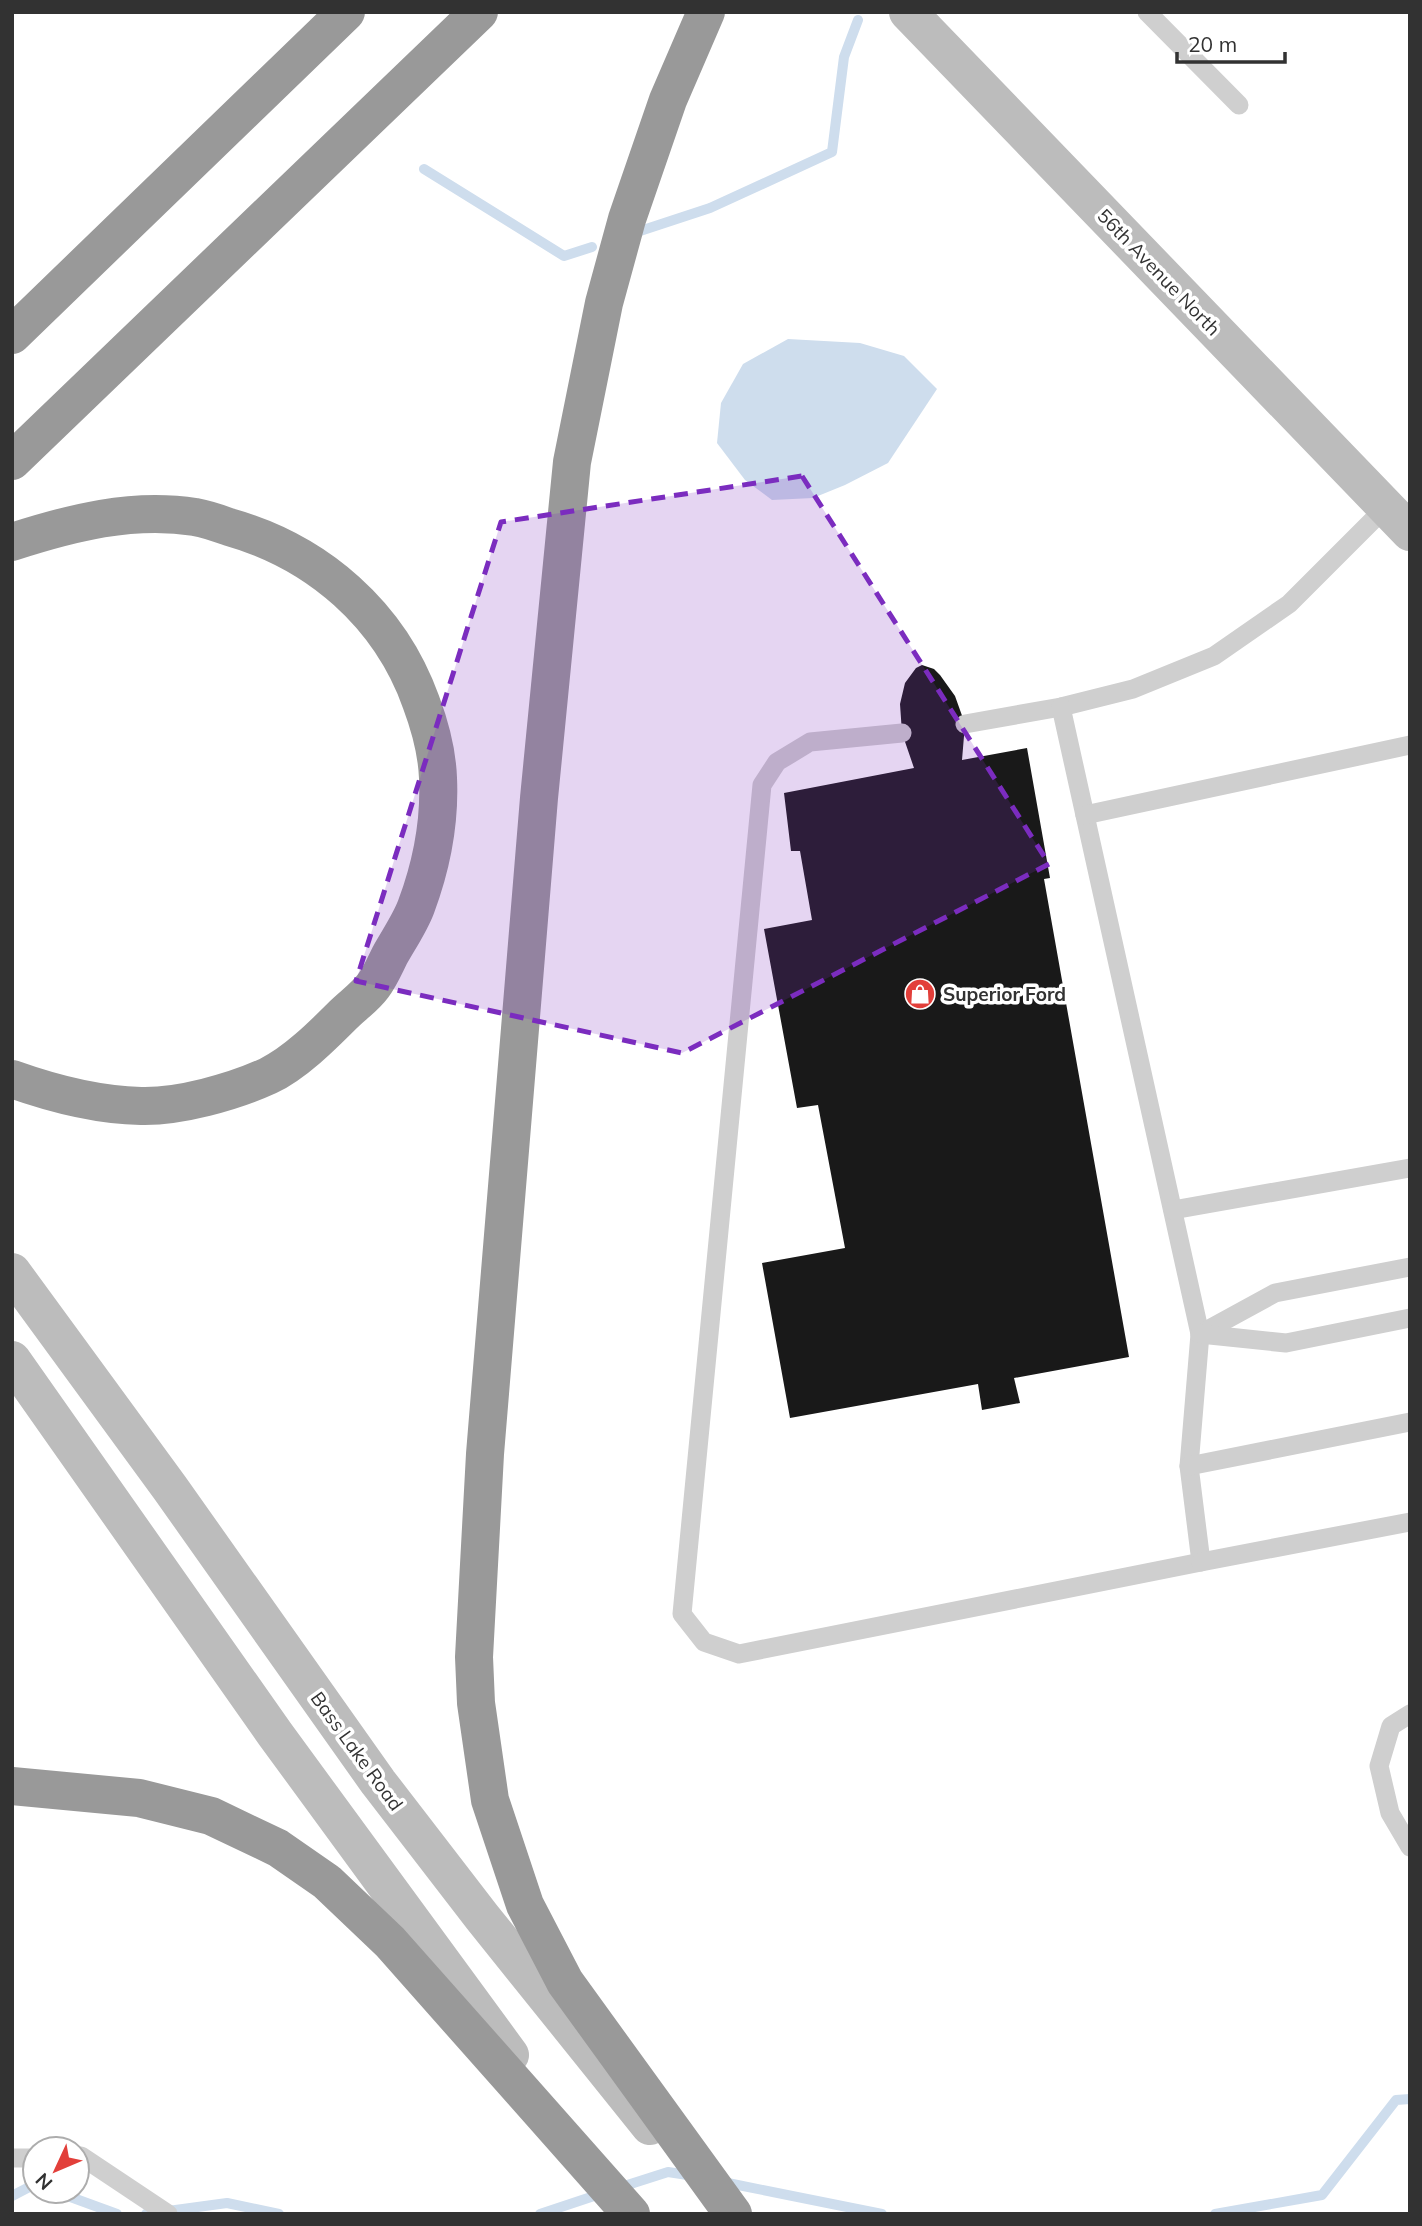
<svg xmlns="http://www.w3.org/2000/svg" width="1422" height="2226" font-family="Mulish,sans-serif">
<rect width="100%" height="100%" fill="#fff"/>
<path fill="#cedded" d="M788,339L860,343L904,356L937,389L888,463L845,485L813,498L772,500L745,480L717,443L721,403L743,364Z"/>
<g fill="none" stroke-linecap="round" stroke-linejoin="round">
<g stroke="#cedded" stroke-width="10">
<path d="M424,169L564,256L592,247"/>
<path d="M634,233L710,208L832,152L844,57L858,20"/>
<path d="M723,2182L882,2214"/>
<path d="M618,2188L668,2172L694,2176"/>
<path d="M54,2191L117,2214"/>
<path d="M12,2196L35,2184"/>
<path d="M146,2214L227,2203L279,2214"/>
<path d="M540,2214L603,2193"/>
<path d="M1215,2214L1322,2195L1396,2100L1410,2099"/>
</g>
</g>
<path fill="#191919" d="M922,665L934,669L940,675L955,696L965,724L962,760L1027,748L1050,878L1044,879L1129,1357L1014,1378L1020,1403L982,1410L978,1384L790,1418L762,1263L845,1248L818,1105L797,1108L764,929L812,920L800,851H791L784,793L914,768L902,733L900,704L905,683L916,668Z"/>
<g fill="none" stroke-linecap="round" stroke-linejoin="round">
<g stroke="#cfcfcf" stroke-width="19">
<path d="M1147,12L1239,105"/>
<path d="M965,724L1061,707L1133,689L1214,656L1289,604L1386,507"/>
<path d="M902,733L810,742L777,762L762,785L682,1614L704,1642L739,1654L1201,1562L1189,1466L1200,1334L1061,707"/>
<path d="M1085,815L1410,745"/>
<path d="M1173,1210L1410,1168"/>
<path d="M1200,1334L1275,1293L1410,1267"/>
<path d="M1200,1334L1286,1343L1410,1318"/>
<path d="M1189,1466L1410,1422"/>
<path d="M1201,1562L1410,1522"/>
<path d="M1410,1714L1391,1726L1379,1766L1390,1813L1410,1847"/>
<path d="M77,2157L81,2156L168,2214"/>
<path d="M12,2158H35"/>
</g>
<g stroke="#bcbcbc" stroke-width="38">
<path d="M908,12L1410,532"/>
<path d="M12,1272L170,1488L378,1782L482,1917L650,2126"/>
<path d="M12,1360L275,1734L510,2055"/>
</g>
<g stroke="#999" stroke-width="38">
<path d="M706,12L668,100L627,219L604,303L572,462L539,798L485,1454L474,1657L476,1703L490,1800L525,1905L565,1982L733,2214"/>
<path d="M12,335L346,12"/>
<path d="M12,461L479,12"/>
<path d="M12,542C71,523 132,507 195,517C206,519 218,523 229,527C318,552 390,615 421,702C430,726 437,751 438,778C440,821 431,867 416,907C410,923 399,939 390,955C385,965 380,977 373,986C365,997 352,1006 343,1015C322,1036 295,1063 268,1076C233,1092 179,1107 141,1106C96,1105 54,1094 12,1079"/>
<path d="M12,1786L139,1798L211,1816L278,1848L327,1882L390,1942L631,2214"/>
</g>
</g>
<path fill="#7b2cbf" fill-opacity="0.2" stroke="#7b2cbf" stroke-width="5" stroke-dasharray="14 9" stroke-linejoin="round" d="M802,476L1049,864L682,1053L356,981L501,522Z"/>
<defs>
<g id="shop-disc" transform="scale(1.575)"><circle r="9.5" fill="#e23f3a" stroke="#fff"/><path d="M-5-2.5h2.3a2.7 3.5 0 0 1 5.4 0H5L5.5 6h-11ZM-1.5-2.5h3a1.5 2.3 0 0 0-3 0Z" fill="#fff"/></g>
</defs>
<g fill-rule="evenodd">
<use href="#shop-disc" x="920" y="994"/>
</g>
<g text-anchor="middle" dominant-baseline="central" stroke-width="7" stroke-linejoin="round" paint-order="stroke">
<g font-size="19" fill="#323232" stroke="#fff">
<text transform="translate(1159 272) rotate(46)">56th Avenue North</text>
<text transform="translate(357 1751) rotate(54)">Bass Lake Road</text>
</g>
<g font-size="19" font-weight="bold" fill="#323232" stroke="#fff" text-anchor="start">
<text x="943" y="994">Superior Ford</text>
</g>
</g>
<rect width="1422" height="2226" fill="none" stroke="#323232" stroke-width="28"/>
<g transform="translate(56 2170) rotate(226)"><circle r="33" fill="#ffffff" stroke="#adadad" stroke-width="2"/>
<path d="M0-5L12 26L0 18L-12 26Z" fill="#e23f3a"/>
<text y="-10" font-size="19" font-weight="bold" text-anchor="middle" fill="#323232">N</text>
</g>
<path d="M1177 52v10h108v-10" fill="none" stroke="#323232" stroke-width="3.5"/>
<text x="1188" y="52" font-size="21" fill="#323232" stroke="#ffffff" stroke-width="5" paint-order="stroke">20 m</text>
</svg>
